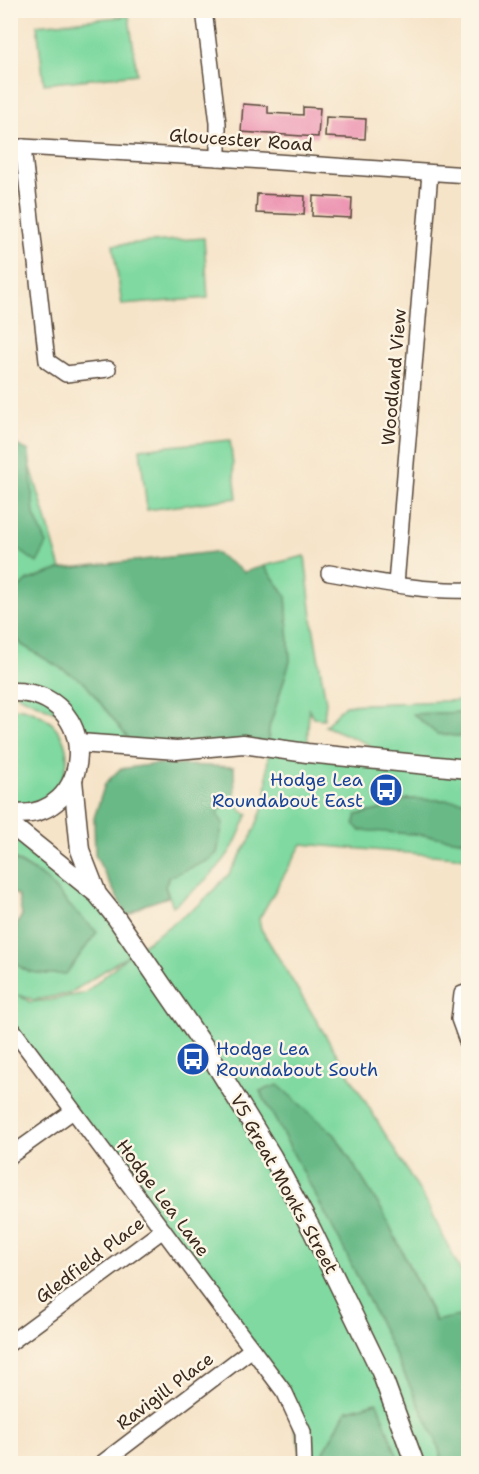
<svg xmlns="http://www.w3.org/2000/svg" width="479" height="1474" font-family="'Shantell Sans',sans-serif">
<rect width="100%" height="100%" fill="#fcf5e5"/>
<filter id="ink" filterUnits="userSpaceOnUse"><feTurbulence type="fractalNoise" baseFrequency=".0167" numOctaves="2"/><feDisplacementMap in="SourceGraphic" scale="12" xChannelSelector="R" yChannelSelector="G"/><feConvolveMatrix kernelMatrix="1 2 1 2 8 2 1 2 1" color-interpolation-filters="sRGB"/></filter>
<filter id="wash" filterUnits="userSpaceOnUse"><feTurbulence type="fractalNoise" baseFrequency=".008" numOctaves="4" result="noise"/><feDisplacementMap in="SourceGraphic" scale="24" xChannelSelector="R" yChannelSelector="G"/><feGaussianBlur stdDeviation="1.35" result="paint"/><feColorMatrix in="noise" values="0 0 0 0 0 0 0 0 0 0 0 0 0 0 0 0 0 1.4 0 .05"/><feComposite in="paint" operator="in"/></filter>
<g filter="url(#wash)">
<rect width="100%" height="100%" fill="#f6e4c9"/>
<g fill="#7fd9a0" stroke="#5d825f" stroke-width="1.5" fill-rule="evenodd">
<path d="M129,16L137,74L44,84L37,25Z"/>
<path d="M204,238L208,298L122,305L113,245Z"/>
<path d="M10,435L30,464L61,569L29,580L11,594Z"/>
<path d="M230,440L237,498L147,510L140,449Z"/>
<path d="M305,556L313,626L326,702L324,719L313,718L309,708L307,753L380,759L368,744L325,726L345,705L468,700V712L414,714L437,734L468,737V801L407,799L379,810L357,815L423,835L468,841V858L302,844L259,919L261,929L425,1200L468,1286V1337L459,1316L436,1321L383,1212L335,1135L307,1112L260,1091L342,1245L436,1440L443,1463H400L376,1402L346,1411L318,1463H304L285,1393L11,1026L10,955L17,965L80,917L45,878L11,857V823L97,894L137,949L200,904L229,874L251,838L266,800L269,728L290,661L286,595L264,566ZM131,953L85,993L50,1000L30,1002L18,995L34,1000L69,994Z"/>
<path d="M10,630L22,645L84,682L134,746L79,743L69,718L11,692Z"/>
<path d="M22,708C91,725 75,810 11,804L10,709Z"/>
<path d="M235,798L241,811L248,814C243,824 239,835 234,845C220,870 196,890 173,906L165,886L169,877L175,874L225,803Z"/>
</g>
<g fill="#67b986" stroke="#517252" stroke-width="1.5">
<path d="M10,442L29,451L34,515L47,544L37,563L11,544Z"/>
<path d="M214,552L244,572L264,566L286,595L290,661L269,728L267,749L134,746L84,682L22,645L11,630V594L29,580L61,569Z"/>
<path d="M468,712V737L437,734L413,714Z"/>
<path d="M156,764L234,767L235,798L225,803L217,814L223,823L217,853L209,860L169,877L165,886L168,897L144,905L127,916L95,855L94,818L105,784L120,769Z"/>
<path d="M407,799L468,801V841L423,835L359,830L354,824L357,815L379,810Z"/>
<path d="M10,857L45,878L70,906L97,932L66,974C55,974 39,975 28,971C1,961 11,933 22,915L18,896L11,891Z"/>
<path d="M278,1085L335,1135L383,1212L435,1321L459,1316L468,1337V1463H443L436,1440L342,1245L260,1091Z"/>
<path d="M377,1402L400,1463H318L346,1411Z"/>
</g>
<g id="blocks">
<g fill="#ed97b4">
<path d="M243,104L268,106V113L303,115V107L320,108L318,137L241,132Z"/>
<path d="M326,117L366,119L365,139L325,137Z"/>
<path d="M257,194L305,196L304,215L256,213Z"/>
<path d="M313,196L352,198L351,218L312,216Z"/>
</g>
</g>
</g>
<g filter="url(#ink)">
<use href="#blocks" fill-opacity="0" stroke="#574638" stroke-width="1.5"/>
<g fill="none" stroke-linecap="round" stroke-linejoin="round">
<g stroke="#574638" stroke-width="18">
<g id="minor">
<path d="M204,10L218,123V158"/>
<path d="M23,147L47,361L66,374L108,369"/>
<path d="M10,149L23,147L218,158L468,175"/>
<path d="M329,573C375,581 422,592 468,590"/>
<path d="M396,584L430,173"/>
<path d="M468,992L462,994L459,1019L468,1044"/>
<path d="M10,1026L285,1393L303,1432L304,1464"/>
<path d="M10,1156L73,1111"/>
<path d="M10,1343L163,1230"/>
<path d="M101,1464L252,1349"/>
</g>
</g>
<g stroke="#574638" stroke-width="21">
<g id="tertiary">
<path d="M10,692C106,689 95,825 10,813"/>
<path d="M79,743L177,750L243,744L307,753L468,769"/>
<path d="M73,780L80,850L96,891"/>
<path d="M10,824L97,894L117,919L206,1049L272,1156L312,1230L381,1372L415,1464"/>
</g>
</g>
<use href="#minor" stroke="#fff" stroke-width="15"/>
<use href="#tertiary" stroke="#fff" stroke-width="18"/>
</g>
</g>
<defs>
<g id="bus-disc" transform="scale(1.725)"><circle r="9.5" fill="#1a4fb4" stroke="#fcf5e5"/><path d="M-5-6H5V4H4V6H2V4H-2V6H-4V4H-5ZM-3.5-4V0h7V-4ZM-3.5 1.2v1.5H-2V1.2ZM2 1.2v1.5H3.5V1.2Z" fill="#fff"/></g>
</defs>
<g fill-rule="evenodd">
<use href="#bus-disc" x="386" y="790"/>
<use href="#bus-disc" x="193" y="1059"/>
</g>
<g text-anchor="middle" dominant-baseline="central" stroke-width="5" stroke-linejoin="round" paint-order="stroke">
<g font-size="18" fill="#3b2a1e" stroke="#fcf5e5">
<text transform="translate(241 140) rotate(4)">Gloucester Road</text>
<text transform="translate(394 377) rotate(-85)">Woodland View</text>
<text transform="translate(284 1184) rotate(61)">V5 Great Monks Street</text>
<text transform="translate(163 1198) rotate(53)">Hodge Lea Lane</text>
<text transform="translate(90 1260) rotate(-37)">Gledfield Place</text>
<text transform="translate(165 1391) rotate(-37)">Ravigill Place</text>
</g>
<g font-size="18" fill="#164399" stroke="#fcf5e5" text-anchor="end">
<text x="363" y="780">Hodge Lea<tspan x="363" dy="21">Roundabout East</tspan></text>
<text x="216" y="1049" text-anchor="start">Hodge Lea<tspan x="216" dy="21">Roundabout South</tspan></text>
</g>
</g>
<rect width="479" height="1474" fill="none" stroke="#fcf5e5" stroke-width="36"/>
</svg>
